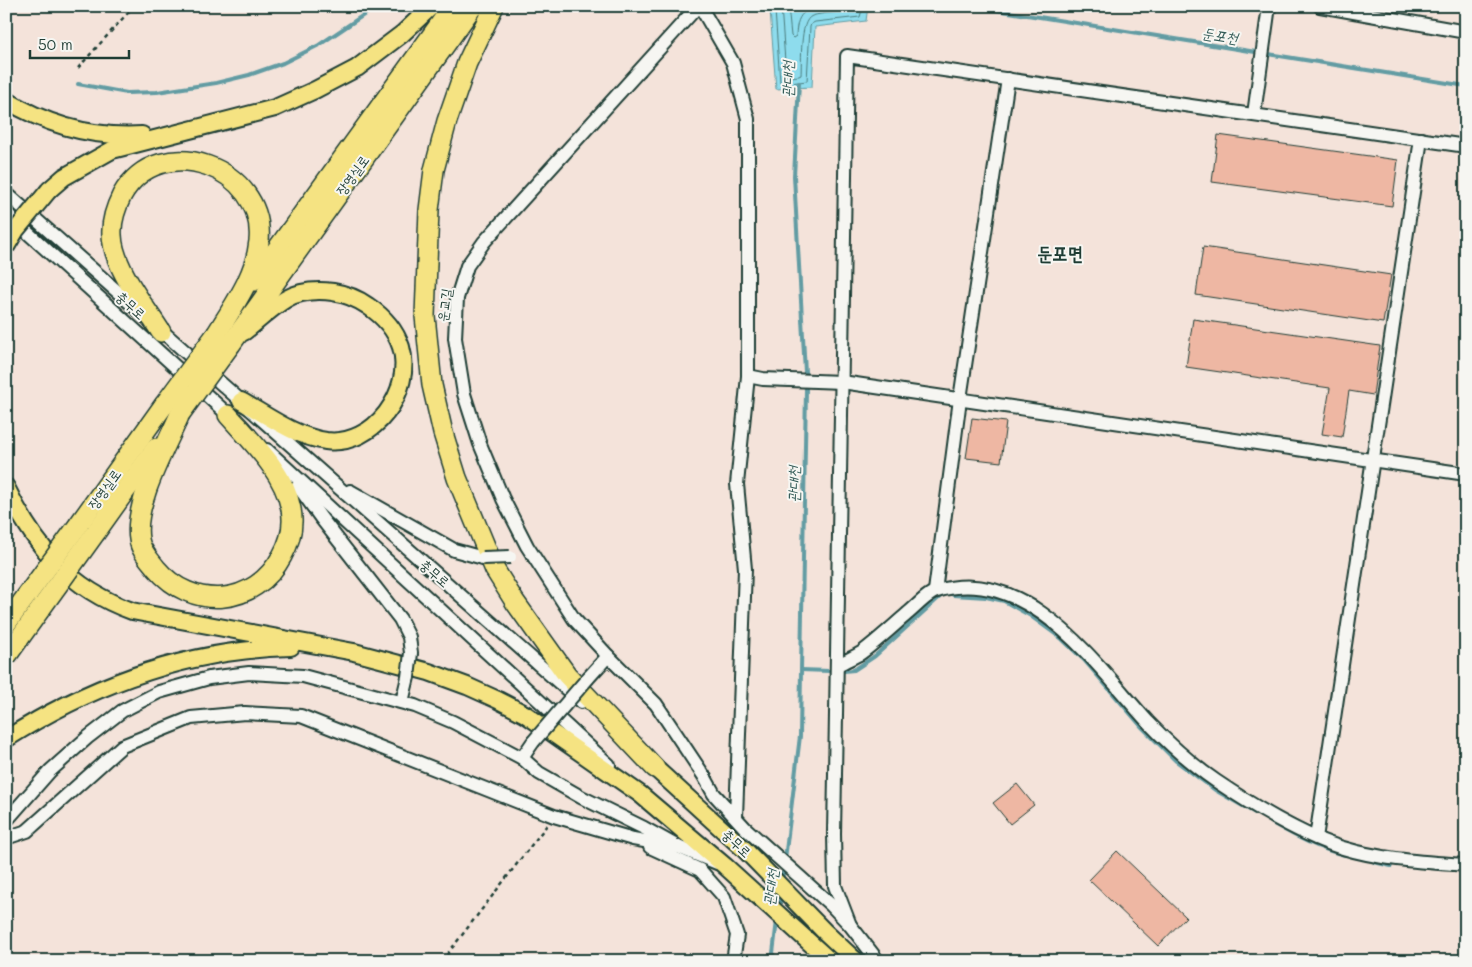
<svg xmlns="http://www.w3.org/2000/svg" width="1472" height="967" font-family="Mali,'Poor Story',sans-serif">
<rect width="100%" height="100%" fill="#f4e3da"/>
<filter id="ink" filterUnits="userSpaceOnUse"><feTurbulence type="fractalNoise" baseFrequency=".02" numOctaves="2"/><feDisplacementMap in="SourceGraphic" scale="10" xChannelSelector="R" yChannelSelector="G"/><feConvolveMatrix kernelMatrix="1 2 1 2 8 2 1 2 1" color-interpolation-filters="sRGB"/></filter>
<g filter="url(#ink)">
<path fill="#8edced" stroke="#629ca3" d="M766,6H868L866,21L815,27L812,87L776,89L770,10Z"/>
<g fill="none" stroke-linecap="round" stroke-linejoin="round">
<g stroke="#4b7d7e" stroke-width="1">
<path d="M773,6L775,10L780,82L782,84L807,81L810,27L811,24L815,22L860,17L863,6"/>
<path d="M781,6L786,75L788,77L799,76L801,75C802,62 799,21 812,16C824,12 841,13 854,11L856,6"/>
<path d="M788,6L791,36L793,38L796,36C797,9 807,9 831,6"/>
</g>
<g stroke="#629ca3" stroke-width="4">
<path d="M971,6L1466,86"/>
<path d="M78,84L127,93L157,92L216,83L249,75L283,63L319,45L377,6"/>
<path d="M953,595L986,597L1004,601L1029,615L1062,639L1084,660L1141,726L1176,761L1215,790L1255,813"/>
<path d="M801,670L829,671"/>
<path d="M844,671L854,670L875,656L943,594"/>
<path d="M1272,823C1295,836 1319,849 1345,855"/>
<path d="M785,859L800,736L801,670L806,390L794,176L799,83"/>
<path d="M1374,862L1391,866"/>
<path d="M782,882L784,866"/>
<path d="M779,909L781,894"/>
<path d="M772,961L777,921"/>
</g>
</g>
<g fill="#eeb7a3" stroke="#1f3d34">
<path d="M1218,135L1398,160L1392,206L1212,182Z"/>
<path d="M1203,247L1391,275L1383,323L1196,295Z"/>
<path d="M1193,319L1380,346L1373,395L1349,391L1342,437L1322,434L1330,388L1186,367Z"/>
<path d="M972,418L1006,422L1001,462L966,458Z"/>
<path d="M1017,784L1034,805L1010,824L993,803Z"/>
<path d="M1117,851L1186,917L1158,946L1089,880Z"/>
</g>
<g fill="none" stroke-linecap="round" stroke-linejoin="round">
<g stroke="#1f3d34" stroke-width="16">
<g id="minor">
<path d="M698,6L484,242L467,266L457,298L455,338L464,394L480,444L503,499L527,546L574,619L608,656L656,704L704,776L714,794L745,828L831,905L850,925L878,961"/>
<path d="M700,6L733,63L748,119V376L737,484L745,569L736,817"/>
<path d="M1320,6L1466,32"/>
<path d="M1254,114L1269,6"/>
<path d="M6,193L581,702"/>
<path d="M6,213L234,420"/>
<path d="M748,376L763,379L842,382L1466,474"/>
<path d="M267,450L609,765"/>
<path d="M298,486L321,518L400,619L409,637L411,653"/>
<path d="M350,491L454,550L483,558"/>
<path d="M935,591L960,399L1008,79"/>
<path d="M838,665C845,661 854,657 861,653C877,641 892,627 907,614C915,608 928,593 937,591C1028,564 1096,665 1148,722C1169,744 1191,764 1216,781C1250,804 1304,837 1343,848C1382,860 1425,862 1466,865"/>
<path d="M588,678L608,656"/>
<path d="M402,702L408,677"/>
<path d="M522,758L539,773L581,797L644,828L678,847L717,863"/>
<path d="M6,821L50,771L87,738L122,711L159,692L209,678L249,673L303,676L415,706L453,722L522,758L533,742"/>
<path d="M6,838L27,831L122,746L191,718L245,713L301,716L554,816L633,839L678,847"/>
<path d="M1316,838L1421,139"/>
<path d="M650,847L700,870L724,897L737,935L733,961"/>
<path d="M850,925L835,886L834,834L847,56L1466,146"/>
</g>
</g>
<g stroke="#1f3d34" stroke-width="20">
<g id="major">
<path d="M6,100C47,125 94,138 142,135"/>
<path d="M49,190L64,177L112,150L275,108L315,90L357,68L402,34L432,6"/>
<path d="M241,401C268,416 294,436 326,441C374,447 414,391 401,347C395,329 383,316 368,306C358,299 346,294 333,292C317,290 300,291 286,299C271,308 258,321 244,332"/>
<path d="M6,487C34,546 70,589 132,611L354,652L429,672L467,686L498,700L525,714L640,794L725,866L830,961"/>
<path d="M6,739C92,684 188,650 291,647"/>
<path d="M655,768L745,850L824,931L856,961"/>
</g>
</g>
<g stroke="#1f3d34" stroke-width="22">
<g id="highway">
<path d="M494,6L467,63L447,121L434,170L429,210L425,316L432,385L443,433L457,478L495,570L515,602L567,675L655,768"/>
<path d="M254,281L453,6"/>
<path d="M161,332C144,305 113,267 112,235C111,221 116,207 122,195C160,128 266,168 259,241C256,275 234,305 217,333"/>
<path d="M231,344L473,6"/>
<path d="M180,414C166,447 133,504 139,539C140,550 149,559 156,568C192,611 255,607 282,556C290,542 294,525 291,509C284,472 252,442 228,415"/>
<path d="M79,524L164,405"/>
<path d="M96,532L156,448"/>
</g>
</g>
<g stroke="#1f3d34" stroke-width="2.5" stroke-dasharray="4 4" stroke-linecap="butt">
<path d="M78,68L134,6"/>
<path d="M442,961L547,825"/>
</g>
<use href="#minor" stroke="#f6f6f2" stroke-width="12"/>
<use href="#major" stroke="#f5e382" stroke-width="16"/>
<use href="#highway" stroke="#f5e382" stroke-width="19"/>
<g stroke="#1f3d34" stroke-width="16" stroke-linecap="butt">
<g id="minor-bridge">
<path d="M483,558L510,557"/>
<path d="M408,677L411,653"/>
<path d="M533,742L588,678"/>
</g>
</g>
<g stroke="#1f3d34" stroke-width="20" stroke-linecap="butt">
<path id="major-bridge" d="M6,247L16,230L49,190"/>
</g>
<g stroke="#1f3d34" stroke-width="22" stroke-linecap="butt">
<g id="highway-bridge">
<path d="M164,405L217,333"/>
<path d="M180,414L231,344"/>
<path d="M6,624L79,524"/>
<path d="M6,657L96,532"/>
</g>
</g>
<use href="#minor-bridge" stroke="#f6f6f2" stroke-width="12"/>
<use href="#major-bridge" stroke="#f5e382" stroke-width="16"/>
<use href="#highway-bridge" stroke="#f5e382" stroke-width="19"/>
</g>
</g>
<g text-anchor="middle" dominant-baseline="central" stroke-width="4" stroke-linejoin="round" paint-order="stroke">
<g font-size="14" fill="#1f3d34" stroke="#f6f6f2">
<text transform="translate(352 175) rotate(-54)">장영실로</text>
<text transform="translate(131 305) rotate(42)">충무로</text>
<text transform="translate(444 305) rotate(-82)">운교길</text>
<text transform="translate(104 489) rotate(-54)">장영실로</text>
<text transform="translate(435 573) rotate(41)">충무로</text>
<text transform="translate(737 843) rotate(43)">충무로</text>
</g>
<g font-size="15" font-style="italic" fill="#355d59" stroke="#f6f6f2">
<text transform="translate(1220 35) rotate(9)">둔포천</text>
<text transform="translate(787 79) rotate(-89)">관대천</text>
<text transform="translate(793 484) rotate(-89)">관대천</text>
<text transform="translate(770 887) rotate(-83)">관대천</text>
</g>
<g font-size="19" font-weight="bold" fill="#1f3d34" stroke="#f6f6f2">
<text x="1060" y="252">둔포면</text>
</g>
</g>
<rect width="1472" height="967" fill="none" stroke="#f6f6f2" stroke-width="25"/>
<rect x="12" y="12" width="1447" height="942" fill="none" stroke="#1f3d34" stroke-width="2" filter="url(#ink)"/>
<path d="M30 50v8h99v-8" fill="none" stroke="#1f3d34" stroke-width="2.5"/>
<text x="38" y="50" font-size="15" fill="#1f3d34" stroke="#f6f6f2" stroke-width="4" paint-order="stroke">50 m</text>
</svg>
